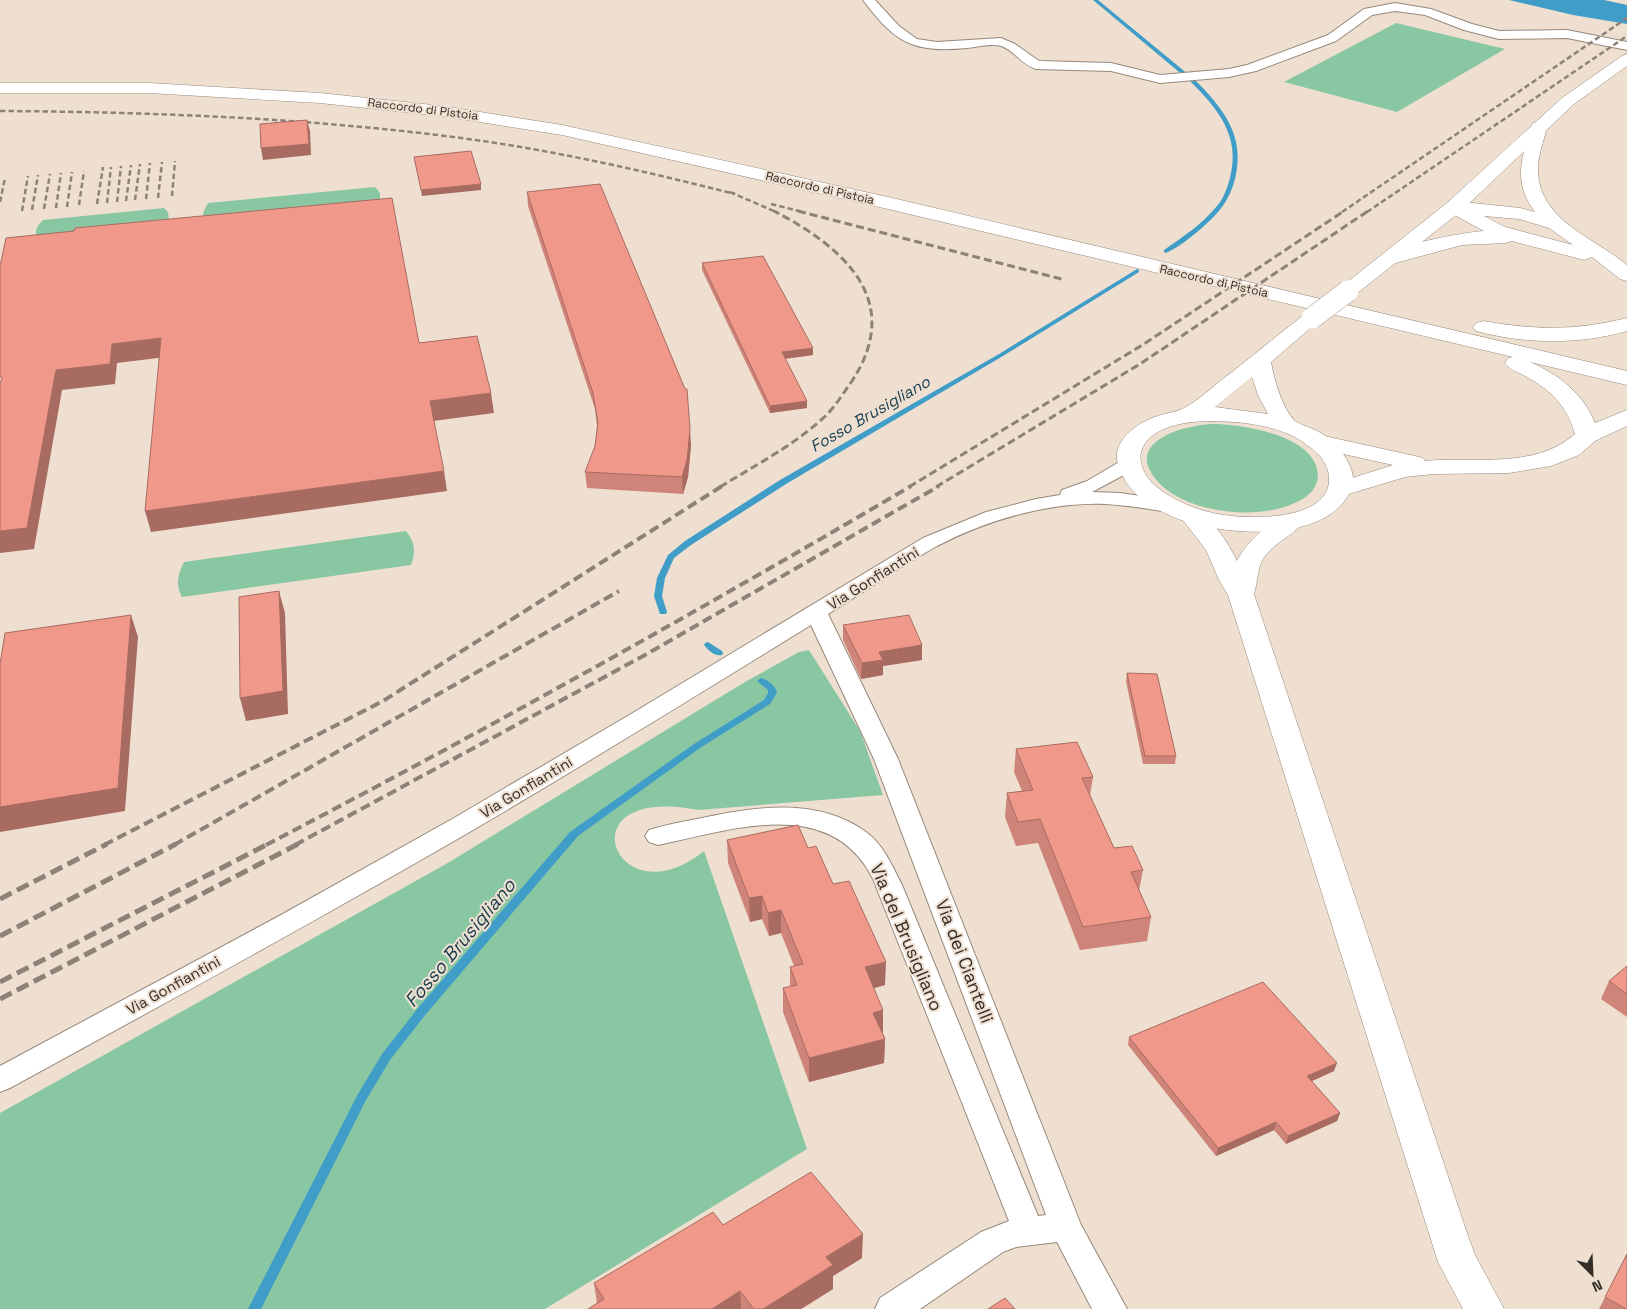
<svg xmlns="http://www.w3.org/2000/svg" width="1627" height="1309" font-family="'Space Grotesk',sans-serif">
<rect width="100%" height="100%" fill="#efdfd0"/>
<g fill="#89c7a3">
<path d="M1396,23L1505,49L1397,112L1284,82Z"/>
<path d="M375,187L380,193V201L204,218L203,213L208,203Z"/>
<path d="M164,208L168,212L169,220L37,237C34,230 38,225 43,220Z"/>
<path d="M1212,424C1241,424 1316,435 1318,475C1318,487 1309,496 1299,501C1261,522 1181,514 1154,477C1126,440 1187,425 1212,424Z"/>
<path d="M406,531C415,542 416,552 411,565L182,597C175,584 178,574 184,562Z"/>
<path d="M809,650L860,731L883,795L698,810C561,783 615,923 704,851L807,1149L545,1309H0V1113L446,864L745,682L799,652Z"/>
</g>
<path fill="#409dc8" d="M1509,0H1604L1627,5V24L1573,15Z"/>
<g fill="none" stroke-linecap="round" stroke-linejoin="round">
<g fill="#409dc8" fill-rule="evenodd">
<path d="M1093,0H1098L1189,75V77H1185Z"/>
<path d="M1190,79H1194C1223,108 1246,136 1235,179C1230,199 1219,213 1204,226C1193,236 1179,247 1166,253L1164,252V250C1183,237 1202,224 1217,206C1224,198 1227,188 1230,178C1241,136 1218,109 1190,81Z"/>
<path d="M1137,269L1139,270V272L1003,356L786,484L691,545L674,558L665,578L662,596L667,612L666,614H660L654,596L657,578L668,555L685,541L780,480L999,354Z"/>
<path d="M708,642L722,651L723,653L722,655C715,657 708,650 704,645L705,643Z"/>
<path d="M761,678C768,680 776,686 777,693L770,704L700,748L578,836L426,1014L390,1060L366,1100L261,1309H248L358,1094L382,1054L418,1008L570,832L694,744L764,700L768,693V690L757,681Z"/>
</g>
<g stroke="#97887b" stroke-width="2">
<g id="minor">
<path d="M863,0H875L899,26L917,39L937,42L1001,38L1015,44L1039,61L1111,63L1160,75L1229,69L1247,65L1328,35L1364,9L1395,3L1431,9L1472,24L1499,31L1567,30L1627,42V50L1567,38L1499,39L1464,30L1425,15L1395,11L1372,15L1336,41L1256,71L1229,77L1160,83L1111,71L1036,69C1022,65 1014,50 1001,46C991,43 977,47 967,48C913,53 895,43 863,0Z"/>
<path d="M1128,459L1135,461L1138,465L1135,469L1092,492L1120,493L1169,500L1176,502L1179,506L1176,510L1169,512C1148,509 1126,505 1105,504C1048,502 987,520 937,546C900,567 864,592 828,614L898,759L1081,1225L1127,1309H1092L1057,1242L1016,1247L1003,1252L920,1309H875L880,1298L981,1232L1009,1221L873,879C831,794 730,830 658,845L649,842L645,836L649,830C665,825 681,822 697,819C752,807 817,796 866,832C883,844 893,867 902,885L1038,1216L1046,1215L874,759L811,625C699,694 587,763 473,830C320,919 165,1003 10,1088L0,1092V1066L281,915L454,818L631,714L923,538L986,512L1036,499L1060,495L1062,490L1087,481L1121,461Z"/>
</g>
</g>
<g stroke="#97887b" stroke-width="1">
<path id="secondary" d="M1191,508C1209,512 1229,544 1237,561C1247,541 1278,510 1301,516L1304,521C1295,535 1276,541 1265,556C1257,566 1258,582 1254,594L1468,1236L1475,1255L1504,1309H1463L1438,1262L1228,595L1219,580L1206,550L1179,515L1182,510Z"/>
</g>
<g stroke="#97887b" stroke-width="1">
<g id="primary">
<path d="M1627,54V66L1574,104L1461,211L1355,295L1348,297L1341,295L1338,291L1341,287L1447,203L1562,98L1622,56Z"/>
<path d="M1312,312L1319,314L1322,318L1271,362C1274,379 1282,408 1295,421C1301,425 1312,428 1319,432C1335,441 1355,463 1353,483C1352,490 1349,495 1345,500C1316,542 1224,535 1181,520C1160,512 1139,501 1126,482C1121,473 1116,464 1117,453C1121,433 1143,420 1161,415C1167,413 1176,412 1182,409C1195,403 1208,391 1219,382C1248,360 1276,336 1305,314ZM1252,377L1258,395L1268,414L1215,407ZM1213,421C1249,422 1291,426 1318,454C1325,461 1330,471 1329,481C1327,524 1236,520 1209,512C1188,507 1168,497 1152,483C1143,473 1136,458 1144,445C1157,424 1191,421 1213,421Z"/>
</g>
</g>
<g stroke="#97887b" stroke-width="1">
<g id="trunk">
<path d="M0,83H149L320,93L442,106L562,125L888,197L1627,371V385L1530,362C1559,375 1583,393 1595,423L1627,410V426L1595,441L1579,455L1551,466L1509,473L1434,474L1405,477L1339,497L1330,495L1327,490L1330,485L1393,465L1307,446L1303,441L1307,436L1315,434L1415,456L1423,458L1425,461C1475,456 1534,470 1575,434C1567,406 1551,390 1525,376C1518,372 1510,370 1505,363L1508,358L1513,357L888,209L562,135L442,116L320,103L149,93H0Z"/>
<path d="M1539,122L1545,123L1547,127C1544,141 1537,157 1538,172C1540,221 1595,238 1627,265V281L1620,279L1592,257L1584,260L1512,241L1505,243L1462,245L1392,264L1385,262L1382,258C1391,245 1467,232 1484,231L1447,211L1445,207L1447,203L1454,201L1520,208L1535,212C1513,182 1521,160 1531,127L1533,123ZM1484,216L1519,219L1549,228L1573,245L1505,227Z"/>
<path d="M1627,318V331C1578,345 1525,344 1476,331L1473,327L1476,323L1483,321C1536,330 1574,331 1627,318Z"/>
</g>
</g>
<use href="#minor" fill="#fff" fill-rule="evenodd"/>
<use href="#secondary" fill="#fff" fill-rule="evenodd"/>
<use href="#primary" fill="#fff" fill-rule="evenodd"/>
<use href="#trunk" fill="#fff" fill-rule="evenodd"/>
<g stroke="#8d8278" stroke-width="2.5" stroke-dasharray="5.5 3" stroke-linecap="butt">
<path d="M0,111C154,112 308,118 461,138C553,150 644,171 735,194"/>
<path d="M730,192L776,212"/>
<path d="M172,196L175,161"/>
<path d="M158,198L162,162"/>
<path d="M146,199L150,163"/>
<path d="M135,200L140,164"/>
<path d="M126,201L131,165"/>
<path d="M0,202L5,178"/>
<path d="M117,202L121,166"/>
<path d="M107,203L111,167"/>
<path d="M97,204L103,167"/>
<path d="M771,204L803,212"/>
<path d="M79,205L84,171"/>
<path d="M67,207L72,172"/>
<path d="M56,208L61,173"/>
<path d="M44,209L50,174"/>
<path d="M32,210L38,175"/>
<path d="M22,211L28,176"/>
<path d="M1342,212L1627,18"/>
<path d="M1367,212L1627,36"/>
</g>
<g stroke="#8d8278" stroke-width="3" stroke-dasharray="8 4" stroke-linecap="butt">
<path d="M798,211L1065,280"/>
<path d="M720,487C754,466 791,447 821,420C834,409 842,395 852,381C905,300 843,247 774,211"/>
<path d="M909,487L1144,344L1344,211"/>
<path d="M936,487L1140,364L1368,211"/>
</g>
<g stroke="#8d8278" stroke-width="4" stroke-dasharray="10 5" stroke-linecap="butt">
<path d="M104,845L383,701L722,486"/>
<path d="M174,845L619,591"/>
<path d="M266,845C484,731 699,611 911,486"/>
<path d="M295,845L645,655L939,486"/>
</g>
<g stroke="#8d8278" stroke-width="5" stroke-dasharray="13 6" stroke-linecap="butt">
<path d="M0,899L107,844"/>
<path d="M0,936L176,844"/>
<path d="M0,982L268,844"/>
<path d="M0,999L298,844"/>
</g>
<g stroke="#97887b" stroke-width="22" stroke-linecap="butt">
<path id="primary-bridge" d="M1312,318L1348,291"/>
</g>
<use href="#primary-bridge" stroke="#fff" stroke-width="21"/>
</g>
<g fill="#ce8478">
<path d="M527,192L691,445L688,477L683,494L587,488L585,472L595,446L597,427L595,409L528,206Z"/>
<path d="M702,263L813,355L785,359L807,401V408L770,413L702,270Z"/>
<path d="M843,625L922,645V660L883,666V675L861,679L843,640Z"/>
<path d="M1127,673L1176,756L1175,764H1143L1126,681Z"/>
<path d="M1016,749L1093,777L1090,796L1114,848L1143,870L1139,891L1151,917L1147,941L1080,950L1038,843L1016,846L1005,817L1007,793L1022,791L1014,772Z"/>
<path d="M727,840L808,848L833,884L885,985L874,988L883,1034L885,1039L884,1063L809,1082L783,1012V988L790,987V967L794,966L781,933L769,936L762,919L750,922L728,863Z"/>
<path d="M1627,966V1017L1601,999L1609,981Z"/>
<path d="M1129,1037L1334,1071L1312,1081L1340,1113L1337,1121L1286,1144L1274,1130L1216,1156L1128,1045Z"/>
<path d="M723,1225L862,1258L833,1276V1289L801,1309H588L597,1304L594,1283Z"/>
<path d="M1627,1254V1309H1599Z"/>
</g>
<g fill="#a86b61">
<path d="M307,120L310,131L311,155L263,160L261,148Z"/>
<path d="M481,184V190L422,196L421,190Z"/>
<path d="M161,338L166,357L117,363L115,384L62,390L34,549L0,553V531L56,370L112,344Z"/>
<path d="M813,348V355L782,359V352Z"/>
<path d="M491,393L494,413L433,421L430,401Z"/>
<path d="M807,401V408L770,413V406Z"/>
<path d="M690,429L691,445L688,477L683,494L682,477Z"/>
<path d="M444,471L447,491L151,532L145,511Z"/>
<path d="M279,591L285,613L288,714L246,721L240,698Z"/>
<path d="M131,615L138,637L125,811L0,832V807Z"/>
<path d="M922,645V660L883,666V675L861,679L862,663L879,652Z"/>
<path d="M762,896V919L750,922L749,898Z"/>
<path d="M781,910V933L769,936L768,913Z"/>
<path d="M886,962L885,985L864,991L865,967Z"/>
<path d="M883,1010V1034L873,1013Z"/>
<path d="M885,1039L884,1063L809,1082V1058Z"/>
<path d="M1337,1063L1334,1071L1305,1084L1307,1076Z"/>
<path d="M1340,1113L1337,1121L1286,1144L1288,1136Z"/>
<path d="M1276,1122L1274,1130L1216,1156L1218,1148Z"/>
<path d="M863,1234L862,1258L833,1276V1289L801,1309H763L826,1257Z"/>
<path d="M740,1291L741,1309H712Z"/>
</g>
<g fill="#f0998b" stroke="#a86b61">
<path d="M307,120L309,144L261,148L260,124Z"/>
<path d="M471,151L481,184L421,190L414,157Z"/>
<path d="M600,184L685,389H687L690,429L687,460L682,477L585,472L595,446L598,423L593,393L527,192Z"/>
<path d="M392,198L419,343L477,336L491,393L430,401L444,471L145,511L161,338L112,344L110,364L56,370L27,528L0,531V384L2,377H0V266L6,238L74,231L75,228Z"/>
<path d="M763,256L813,348L782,352L807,401L770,406L702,263Z"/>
<path d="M279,591L283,691L240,698L239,597Z"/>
<path d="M131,615L118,788L0,807V664L5,633Z"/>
<path d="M909,615L922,645L879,652L883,660L862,663L843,625Z"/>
<path d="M1127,673L1157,674L1176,756H1145Z"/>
<path d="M1077,742L1093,777L1082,778L1114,848L1132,846L1143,870L1131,872L1151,917L1083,927L1040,819L1018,822L1007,793L1033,790L1016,749Z"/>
<path d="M798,825L808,848L816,846L833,884L849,881L886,962L865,967L883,1010L873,1013L885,1039L809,1058L783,988L797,985L790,967L803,964L781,910L768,913L762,896L749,898L727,840Z"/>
<path d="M1627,966V994L1609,981Z"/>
<path d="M1263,982L1337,1063L1307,1076L1340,1113L1288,1136L1276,1122L1218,1148L1129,1037Z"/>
<path d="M811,1172L863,1234L826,1257L833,1265L763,1309H754L740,1291L712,1309H588L604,1299L594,1283L713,1212L723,1225Z"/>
<path d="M1627,1254V1309H1626L1605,1297Z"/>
<path d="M1005,1298L1015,1309H988Z"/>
</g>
<g text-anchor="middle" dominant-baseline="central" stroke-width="4" stroke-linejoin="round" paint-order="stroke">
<g font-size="12" fill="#342e28" stroke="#efdfd0">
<text transform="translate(423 109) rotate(7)">Raccordo di Pistoia</text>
<text transform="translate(820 188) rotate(13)">Raccordo di Pistoia</text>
<text transform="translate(1214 281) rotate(13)">Raccordo di Pistoia</text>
</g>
<g font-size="15" fill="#342e28" stroke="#efdfd0">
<text transform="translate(873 578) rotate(-32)">Via Gonfiantini</text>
<text transform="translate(526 787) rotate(-31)">Via Gonfiantini</text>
<text transform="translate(173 985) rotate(-29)">Via Gonfiantini</text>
</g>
<g font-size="16" font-style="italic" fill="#163e50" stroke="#efdfd0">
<text transform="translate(870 414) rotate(-30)">Fosso Brusigliano</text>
</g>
<g font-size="18" fill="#342e28" stroke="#efdfd0">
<text transform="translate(907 937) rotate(67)">Via del Brusigliano</text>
<text transform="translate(965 961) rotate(69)">Via dei Ciantelli</text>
</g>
<g font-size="19" font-style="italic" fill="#163e50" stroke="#efdfd0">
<text transform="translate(460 943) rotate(-50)">Fosso Brusigliano</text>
</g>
</g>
<g transform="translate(1592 1274) rotate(156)" stroke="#efdfd0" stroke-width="4" paint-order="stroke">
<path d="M0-4L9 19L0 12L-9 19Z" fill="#342e28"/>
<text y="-8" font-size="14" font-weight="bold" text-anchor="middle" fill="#342e28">N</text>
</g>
</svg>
